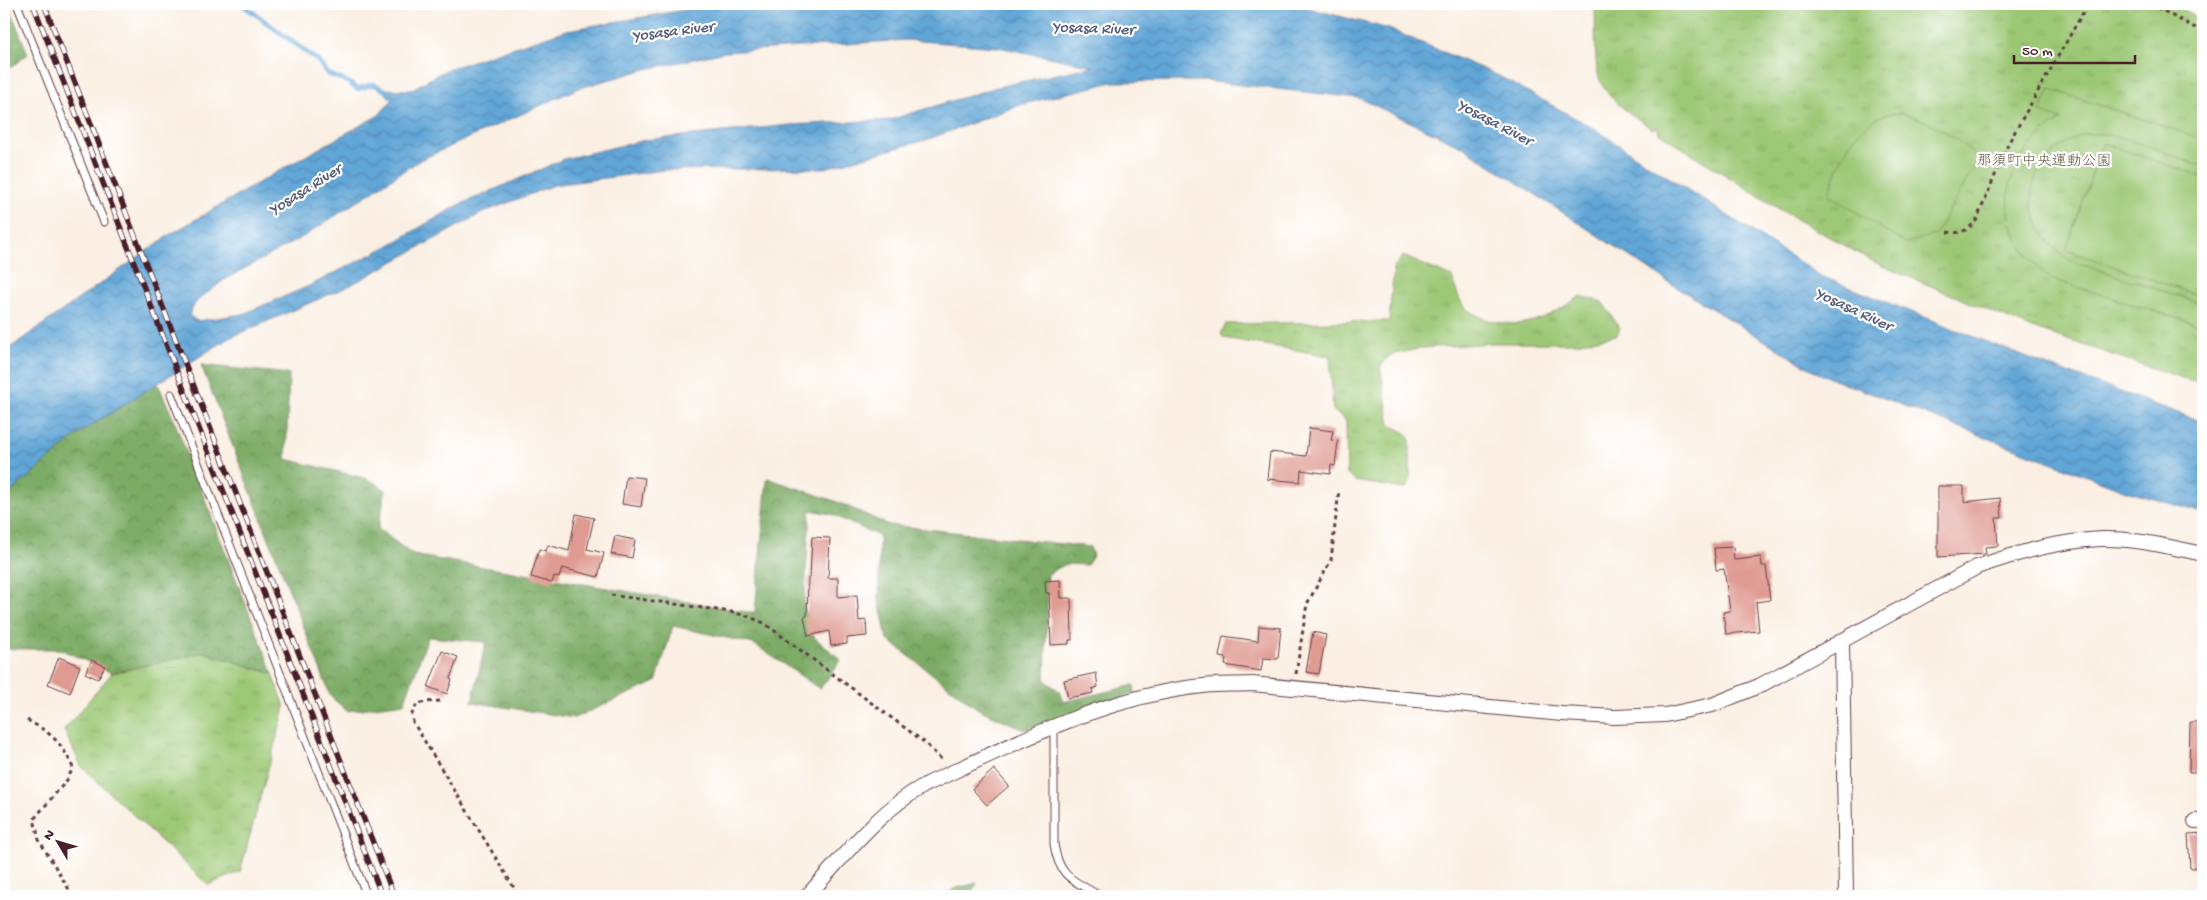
<svg xmlns="http://www.w3.org/2000/svg" width="2207" height="900" font-family="'Gochi Hand','Klee One',sans-serif">
<defs>
<pattern id="grass-tufts" width="24" height="20" patternUnits="userSpaceOnUse" patternTransform="scale(1.25)"><rect width="24" height="20" fill="#9cc875"/><path d="M3 7l-1-3M5 7V3M7 7l1-3M15 17l-1-3M17 17v-4M19 17l1-3" fill="none" stroke="#88ab65"/></pattern>
<pattern id="forest-crowns" width="20" height="18" patternUnits="userSpaceOnUse" patternTransform="scale(1.25)"><rect width="20" height="18" fill="#7dac66"/><path d="M2 6a3 3 0 1 1 6 0M12 15a3 3 0 1 1 6 0" fill="none" stroke="#688b54"/></pattern>
<pattern id="water-waves" width="16" height="10" patternUnits="userSpaceOnUse" patternTransform="scale(1.25)"><rect width="16" height="10" fill="#61a6d7"/><path d="M0 5q4-4 8 0t8 0" fill="none" stroke="#5287af"/></pattern>
</defs>
<rect width="100%" height="100%" fill="#fff"/>
<filter id="ink" filterUnits="userSpaceOnUse"><feTurbulence type="fractalNoise" baseFrequency=".02" numOctaves="2"/><feDisplacementMap in="SourceGraphic" scale="10" xChannelSelector="R" yChannelSelector="G"/><feConvolveMatrix kernelMatrix="1 2 1 2 8 2 1 2 1" color-interpolation-filters="sRGB"/></filter>
<filter id="wash" filterUnits="userSpaceOnUse"><feTurbulence type="fractalNoise" baseFrequency=".0096" numOctaves="4" result="noise"/><feDisplacementMap in="SourceGraphic" scale="20" xChannelSelector="R" yChannelSelector="G"/><feGaussianBlur stdDeviation="1.12" result="paint"/><feColorMatrix in="noise" values="0 0 0 0 0 0 0 0 0 0 0 0 0 0 0 0 0 1.4 0 .05"/><feComposite in="paint" operator="in"/></filter>
<g filter="url(#wash)">
<rect width="100%" height="100%" fill="#faefe2"/>
<g fill="url(#grass-tufts)" stroke="#737450">
<path d="M1595,4H2172L2203,21V383L2182,378L2026,326L1878,264L1784,212L1659,133L1658,127L1652,129C1633,115 1604,99 1598,74C1594,58 1596,22 1595,4Z"/>
<path d="M1403,256L1452,277C1455,286 1458,299 1464,306C1477,321 1510,327 1529,322C1548,318 1565,306 1581,296L1602,302L1620,328L1617,335L1576,343H1493L1423,348L1390,355L1380,367L1390,425L1406,433L1410,440V482L1405,489L1355,481L1347,474L1346,421L1333,410L1330,356L1224,338L1221,334L1226,324L1389,321L1394,267Z"/>
<path d="M204,652L273,674L285,707L240,872L208,885L81,766L64,730L112,673Z"/>
</g>
<g fill="url(#forest-crowns)" stroke="#646648">
<path d="M4,4H8L28,54L4,73Z"/>
<path d="M201,365L289,374L286,459L368,479L386,490L378,529L413,555L748,612H755L767,478L835,501L889,525L1090,547L1093,556L1087,565L1066,564L1048,574L1045,680L1059,691L1063,702L1134,685L1135,693L1025,730L978,709L887,639L879,600V536L831,514L810,510L804,607L814,637L841,660L820,689L754,644L673,626L656,682L574,718L472,702L486,642L428,637L404,703L347,711L331,697Z"/>
<path d="M157,382L172,415L273,674L204,652L112,673L60,649H8L4,652V498L78,434Z"/>
<path d="M977,883L971,896H947L953,889Z"/>
</g>
<g fill="#9cc875" stroke="#737450">
<path d="M2050,89L2203,139V166C2175,157 2114,130 2087,134C2077,136 2067,142 2059,148C2015,179 2029,235 2071,261L2203,304V326L2051,279C1989,230 1996,160 2062,119L2040,112Z"/>
<path d="M1903,113C1936,123 1954,136 1979,159L1935,235L1905,243L1829,195C1838,163 1851,129 1884,115C1889,113 1897,113 1903,113Z"/>
<path d="M2103,143L2203,177V297L2066,250Z"/>
</g>
<path fill="url(#water-waves)" stroke="#566281" fill-rule="evenodd" d="M720,4H1293L1389,29L1497,75L1588,125L1821,276L2043,364L2203,422V513L2126,491L1818,373L1676,287L1463,147L1359,98L1205,81L1113,82L1023,104L929,139L825,168L664,170L554,185L484,212L349,286L229,338L78,434L4,498V352L169,235L277,172L379,115L392,100L382,89L410,90L448,69L567,30ZM907,40L998,47L1094,66L997,87L889,120L790,125L645,140L564,159L457,206L384,248L309,286L243,314L197,321L189,315L196,302L224,280L306,235L420,160L579,88L643,70L725,52Z"/>
<g fill="none" stroke-linecap="round" stroke-linejoin="round">
<path stroke="#61a6d7" stroke-width="5" d="M242,4L318,61L328,74L348,82L357,89L373,84L387,91"/>
</g>
<g id="blocks">
<g fill="#df9a91">
<path d="M1309,428L1333,431L1331,440L1338,441L1335,466L1331,465L1330,474L1301,470L1300,482L1267,479L1270,452L1306,456Z"/>
<path d="M626,476L645,478L641,507L622,504Z"/>
<path d="M1938,486H1964V502L2000,498L2002,518H1996L1998,546L1985,547L1986,554L1938,557Z"/>
<path d="M576,514L594,518L587,549L604,553L598,577L562,568L559,578L554,576L552,583L531,577L539,549L546,551L548,545L569,551Z"/>
<path d="M615,536L635,540L632,558L611,554Z"/>
<path d="M812,537L830,538L828,578H838V597L857,595L859,621L866,620L867,636L847,638V644L831,646L829,631L808,636L804,617L807,616L808,578H810Z"/>
<path d="M1733,547L1734,560L1761,557L1762,566H1766L1770,600L1756,602L1759,631L1726,634L1723,612L1730,611L1724,569L1716,570L1714,548Z"/>
<path d="M1060,580L1061,598H1071L1072,640H1069V644L1051,645L1049,593H1046L1045,581Z"/>
<path d="M1259,626L1281,628L1278,659L1263,658L1261,671L1225,665L1226,658L1219,657L1223,636L1258,641Z"/>
<path d="M1313,632L1326,635L1319,674L1306,672Z"/>
<path d="M442,651L458,657L450,679L452,680L447,694L428,687Z"/>
<path d="M59,657L80,666L70,693L48,684Z"/>
<path d="M92,660L105,666L98,679L85,673Z"/>
<path d="M1096,673L1098,687L1092,689L1093,693L1068,698L1064,680Z"/>
<path d="M2190,722H2203V772H2189Z"/>
<path d="M994,769L1009,786L987,805L972,789Z"/>
<path d="M2203,833V867L2190,868L2188,834Z"/>
</g>
</g>
</g>
<g filter="url(#ink)">
<use href="#blocks" fill-opacity="0" stroke="#643e46" stroke-width="1"/>
<g fill="none" stroke-linecap="round" stroke-linejoin="round">
<g stroke="#643e46" stroke-width="9">
<g id="lane">
<path d="M17,4L104,222"/>
<path d="M171,394L367,896"/>
<path d="M1054,727V844C1059,878 1073,880 1100,896"/>
</g>
</g>
<g stroke="#643e46" stroke-width="16">
<g id="street">
<path d="M1842,642L1846,896"/>
<path d="M2195,821H2203"/>
<path d="M807,896C843,857 878,811 925,785C1013,744 1105,696 1203,686C1219,684 1236,685 1252,684L1562,714L1615,717L1665,715L1712,705L1759,686L1977,567C2017,553 2058,541 2101,539C2135,538 2170,547 2203,554"/>
</g>
</g>
<g stroke="#643e46" stroke-width="3" stroke-dasharray="4 4" stroke-linecap="butt">
<path d="M2150,4L2203,32"/>
<path d="M1947,232C1961,234 1967,231 1976,221L2009,142L2088,4"/>
<path d="M611,595L731,612L747,616L764,623L924,742L944,762"/>
<path d="M1296,674L1307,604L1331,560L1339,490"/>
<path d="M440,701L426,702L417,704L412,714L413,722L519,896"/>
<path d="M27,720C51,733 62,742 73,768L67,780L34,819L39,840L73,896"/>
</g>
<use href="#lane" stroke="#fff" stroke-width="7"/>
<use href="#street" stroke="#fff" stroke-width="14"/>
<g stroke="#4a1f2b" stroke-width="5.5">
<g id="rail">
<path d="M33,4L382,896"/>
<path d="M44,4L394,896"/>
</g>
</g>
<use href="#rail" stroke="#fff" stroke-width="4" stroke-dasharray="11" stroke-linecap="butt"/>
</g>
</g>
<g text-anchor="middle" dominant-baseline="central" stroke-width="4.5" stroke-linejoin="round" paint-order="stroke">
<g font-size="15" fill="#675a45" stroke="#fff">
<text x="2044" y="162">那須町中央運動公園</text>
</g>
<g font-size="16" font-style="italic" fill="#545c78" stroke="#fff">
<text transform="translate(1093 30) rotate(2)">Yosasa River</text>
<text transform="translate(673 33) rotate(-7)">Yosasa River</text>
<text transform="translate(1494 124) rotate(28)">Yosasa River</text>
<text transform="translate(306 191) rotate(-32)">Yosasa River</text>
<text transform="translate(1853 311) rotate(25)">Yosasa River</text>
</g>
</g>
<rect width="2207" height="900" fill="none" stroke="#fff" stroke-width="20"/>
<g transform="translate(58 842) rotate(308)" stroke="#ffffff" stroke-width="4" paint-order="stroke">
<path d="M0-4L9 19L0 12L-9 19Z" fill="#4a1f2b"/>
<text y="-8" font-size="14" font-weight="bold" text-anchor="middle" fill="#4a1f2b">N</text>
</g>
<path d="M2014 55v8h121v-8" fill="none" stroke="#4a1f2b" stroke-width="2.5"/>
<text x="2022" y="55" font-size="15" fill="#4a1f2b" stroke="#ffffff" stroke-width="4" paint-order="stroke">50 m</text>
</svg>
